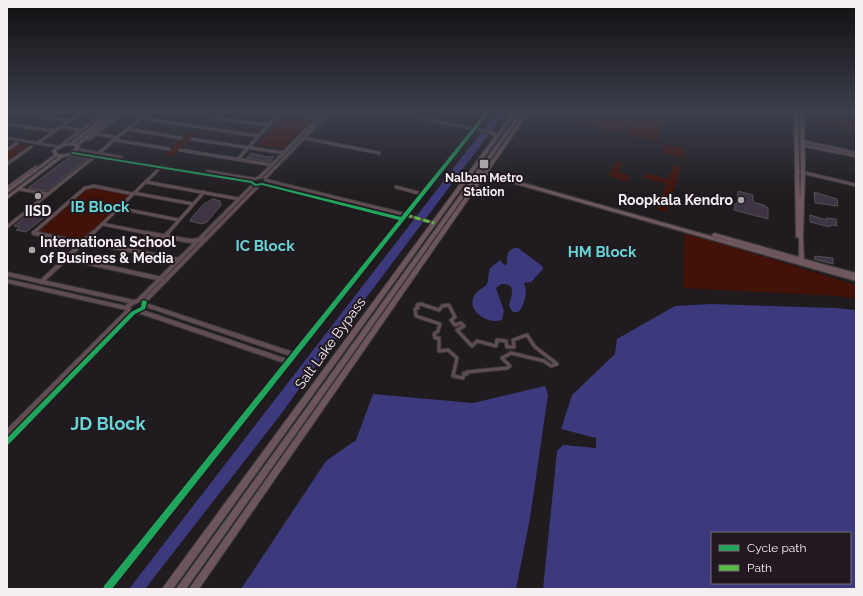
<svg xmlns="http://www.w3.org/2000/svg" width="863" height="596" font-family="Raleway,sans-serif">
<rect width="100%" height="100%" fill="#1f1b1e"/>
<g fill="#421108">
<path d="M534,113H630L622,133Z"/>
<path d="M633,113H652L665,116L657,141L625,134Z"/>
<path d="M805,113H843L856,121V130L805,120Z"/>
<path d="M285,116L312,121L284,148L258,145L281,117Z"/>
<path d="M188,133L197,134L174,156L164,154Z"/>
<path d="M17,144L32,146L7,165V151Z"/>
<path d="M664,144L685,148L684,158L662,153Z"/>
<path d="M616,161L622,163L619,172L630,176L627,182L609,176Z"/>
<path d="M674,165L681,167L667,212L657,209L666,184L643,178L645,173L668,179Z"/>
<path d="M93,187L132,194L81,242L35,232L85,189Z"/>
<path d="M684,232L856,285V299L838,296L683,288Z"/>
</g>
<g fill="#3c397d" fill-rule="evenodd">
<path d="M496,113H505L342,330L278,418L145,589H129Z"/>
<path d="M514,248H518L541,265L543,269L531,282L524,283C528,291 525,305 518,312H513L509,306C510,297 519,283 501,284L496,288L504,311L502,320C496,322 489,321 484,318C473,313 468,301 477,292C480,289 485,287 487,284C489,279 488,273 490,268L500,260L504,265L507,264C507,258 506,251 514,248Z"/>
<path d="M711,304L836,308L856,310V589H543L557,451L563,445L596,448V438L561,429L572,395L615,354L617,339L675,306ZM712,533H850V583H712Z"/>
<path d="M545,386L548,395L530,518L516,589H241L326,461L356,440L373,394L473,403Z"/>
</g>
<g fill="#3e3443" stroke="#535053">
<path d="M251,153L267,157L274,156L270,162L247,158Z"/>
<path d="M73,156L88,158L47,191L28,188L68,158Z"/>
<path d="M738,191L753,195V202L764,205L768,208V219L734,210L735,204H737Z"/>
<path d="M814,192L837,199L838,206L815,203Z"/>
<path d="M213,199L220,201L221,205L207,222L202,224L190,221L192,217L204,204Z"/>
<path d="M28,214L45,217L26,232L16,230L20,227L14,226Z"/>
<path d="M810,215L826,220V218L836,219L837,226L832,225L830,227L810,222Z"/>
<path d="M815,256L833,258V264L814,259Z"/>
</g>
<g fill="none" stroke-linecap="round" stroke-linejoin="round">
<g stroke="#383538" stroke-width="4">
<path id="pedestrian-far1" d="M406,215L434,223"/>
</g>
<g stroke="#383538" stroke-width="5">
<path id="pedestrian" d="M421,304L439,310L442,306L449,305L455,317L451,320L455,325L461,323L464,326L457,330L472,346L477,341L496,346L497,340L506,341L507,347H514L513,340L527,335L535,347L557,364L551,366L544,361L511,353L502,358L510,366L507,368L467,372V374L464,373L463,378L453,376L457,358L448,350L439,351V338H435L434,334L438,331L440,324L416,316L415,309L418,308L417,305Z"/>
</g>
<g stroke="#383538" stroke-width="4.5">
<g id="minor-far1">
<path d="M19,113L70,121"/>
<path d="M147,113L114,140L169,149"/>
<path d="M182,113L202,116"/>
<path d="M257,113L277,116"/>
<path d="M283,113L319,118"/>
<path d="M140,118L258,136"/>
<path d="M215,118L268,125"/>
<path d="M7,124L55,131"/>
<path d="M61,127L80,130"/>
<path d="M128,129L181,138"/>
<path d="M97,134L118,138"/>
<path d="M304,138L379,153"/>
<path d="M192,139L284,153"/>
<path d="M88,140L123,113"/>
<path d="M802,141L856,153"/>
<path d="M38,143L80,113"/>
<path d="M64,143L104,113"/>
<path d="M802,145L856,156"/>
<path d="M7,150L17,143"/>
<path d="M180,150L272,165"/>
<path d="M99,153L114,140"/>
<path d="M238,159L279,113"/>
<path d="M7,164L31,147"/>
<path d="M797,171L856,185"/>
<path d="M146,182L239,199"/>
<path d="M396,187L422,194"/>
<path d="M7,188L36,167"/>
<path d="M19,189L48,194"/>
<path d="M134,193L193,204"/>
<path d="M118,208L179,220"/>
<path d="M102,224L152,234"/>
<path d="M7,227L95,156"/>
<path d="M36,234L33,233L85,188L94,186L133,194"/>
<path d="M92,234L162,166"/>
<path d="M167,234L204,192"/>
</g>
</g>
<g stroke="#383538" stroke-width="6">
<g id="minor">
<path d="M34,233L81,243"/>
<path d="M146,233L190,241L206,239"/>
<path d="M164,237L168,233"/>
<path d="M83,241L179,260"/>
<path d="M66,258L162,279"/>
<path d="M41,282L93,233"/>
</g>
</g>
<g stroke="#383538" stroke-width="2">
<g id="tertiary">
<path d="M321,113H325L261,178L255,180L208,172L206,171L208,170L255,178L259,176Z"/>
<path d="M326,113H330L266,179L405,213L472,130L397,113H405L473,128L485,113H489L477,128L494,132L498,136V139L495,140C493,131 483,132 475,130L112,589H103L104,586L284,363L138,313L135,314L9,444L7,445V438L131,312L141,307L142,301L256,186H254L141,301L131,306L130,312L9,435L7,436V429L126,310L7,283V279L126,306L127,304L129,303L7,276V272L134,300L137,299L252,184L251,183L72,154L71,153L73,152L252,181L256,184L262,183L401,217L403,216L265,181L264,180L265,179L263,178L264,177ZM262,185L399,220L293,352L146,303L261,185ZM146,307L290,356L287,359L143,310L145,309Z"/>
<path d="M7,137L60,146L62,147L60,148L7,139Z"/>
<path d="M76,148L121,156L123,157L121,158L77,150H76Z"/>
</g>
</g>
<g stroke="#383538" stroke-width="2.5">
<g id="secondary">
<path d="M108,113H113L75,143L76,144L114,113H119L79,145L80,146C77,153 71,156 63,157L7,199V196L58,157L57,156L7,193V190L54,155L52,151C57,146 63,143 70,143ZM68,145L76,146C72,154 65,155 58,154L56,151C60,148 63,146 68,145Z"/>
<path d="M794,113H798L800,203L801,173L800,113H804L805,173L803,236L804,259L856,273V277L805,263L856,277V281L477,173V171H481L799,261L712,236V235L714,233L799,257V238L796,237V236Z"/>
</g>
</g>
<g stroke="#383538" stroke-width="2">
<g id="primary">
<path d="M512,113H516L173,589H162L164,586Z"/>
<path d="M519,113H523L186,589H176L178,586Z"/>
<path d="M525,113H529L488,172H484V171Z"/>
<path d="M482,173H484L486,174L199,589H189L191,586Z"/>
</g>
</g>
<use href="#pedestrian-far1" stroke="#5f4d51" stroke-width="2.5"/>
<use href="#pedestrian" stroke="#5f4d51" stroke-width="3"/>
<use href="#minor-far1" stroke="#5f4d51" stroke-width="3"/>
<use href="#minor" stroke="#5f4d51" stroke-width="4"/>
<use href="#tertiary" fill="#5f4d51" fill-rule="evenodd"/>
<use href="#secondary" fill="#6e575d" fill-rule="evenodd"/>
<use href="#primary" fill="#6c565b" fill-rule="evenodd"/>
<path stroke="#58b947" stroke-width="3" stroke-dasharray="6 3" stroke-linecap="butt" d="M406,215L434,223"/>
<g stroke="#21191f" stroke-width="3">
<g id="cycleway">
<path d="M485,113H489L112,589H103L104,586L399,220L262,185L255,186L251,183L73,154L71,153L72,152L252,181L256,184L262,183L401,217Z"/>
<path d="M144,300L146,301L147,302L145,309L135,314L9,444L7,445V438L131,312L141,307L142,301Z"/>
</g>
</g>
<use href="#cycleway" fill="#20a55d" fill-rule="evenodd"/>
</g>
<linearGradient id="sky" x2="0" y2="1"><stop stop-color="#110f10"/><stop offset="0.57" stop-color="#3c3f4c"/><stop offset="1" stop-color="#3c3f4c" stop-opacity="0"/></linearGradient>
<rect width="863" height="197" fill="url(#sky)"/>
<g fill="#aaa5a8" stroke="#21191f" stroke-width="1.5">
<rect x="479" y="159" width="10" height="10" rx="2"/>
<circle cx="38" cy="196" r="4"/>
<circle cx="741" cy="200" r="4"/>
<circle cx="32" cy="250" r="4"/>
</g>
<g text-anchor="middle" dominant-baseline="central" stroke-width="4" stroke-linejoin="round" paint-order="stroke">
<g font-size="12" font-weight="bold" fill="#f5eff3" stroke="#21191f">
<text x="484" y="178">Nalban Metro<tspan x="484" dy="14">Station</tspan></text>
</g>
<g font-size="14" font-weight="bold" fill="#f5eff3" stroke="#21191f" text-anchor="end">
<text x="733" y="200">Roopkala Kendro</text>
<text x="38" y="211" text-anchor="middle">IISD</text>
<text x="40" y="242" text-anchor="start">International School<tspan x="40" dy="16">of Business &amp; Media</tspan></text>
</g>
<g font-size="14" fill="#f5eff3" stroke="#21191f">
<text transform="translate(330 343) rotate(-54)">Salt Lake Bypass</text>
</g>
<g font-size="15" font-weight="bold" fill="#67d4d5" stroke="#21191f">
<text x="100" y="207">IB Block</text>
<text x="265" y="246">IC Block</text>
<text x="602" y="252">HM Block</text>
</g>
<g font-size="18" font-weight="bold" fill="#67d4d5" stroke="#21191f">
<text x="108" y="423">JD Block</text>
</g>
</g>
<rect width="863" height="596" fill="none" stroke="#f5eff3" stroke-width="16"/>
<rect x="711" y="532" width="140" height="52" fill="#21191f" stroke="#766f74"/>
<rect x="719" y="545" width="20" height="6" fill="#20a55d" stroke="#766f74"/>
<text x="747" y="552" font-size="12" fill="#f5eff3">Cycle path</text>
<rect x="719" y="565" width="20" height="6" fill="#58b947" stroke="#766f74"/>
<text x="747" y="572" font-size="12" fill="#f5eff3">Path</text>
</svg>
